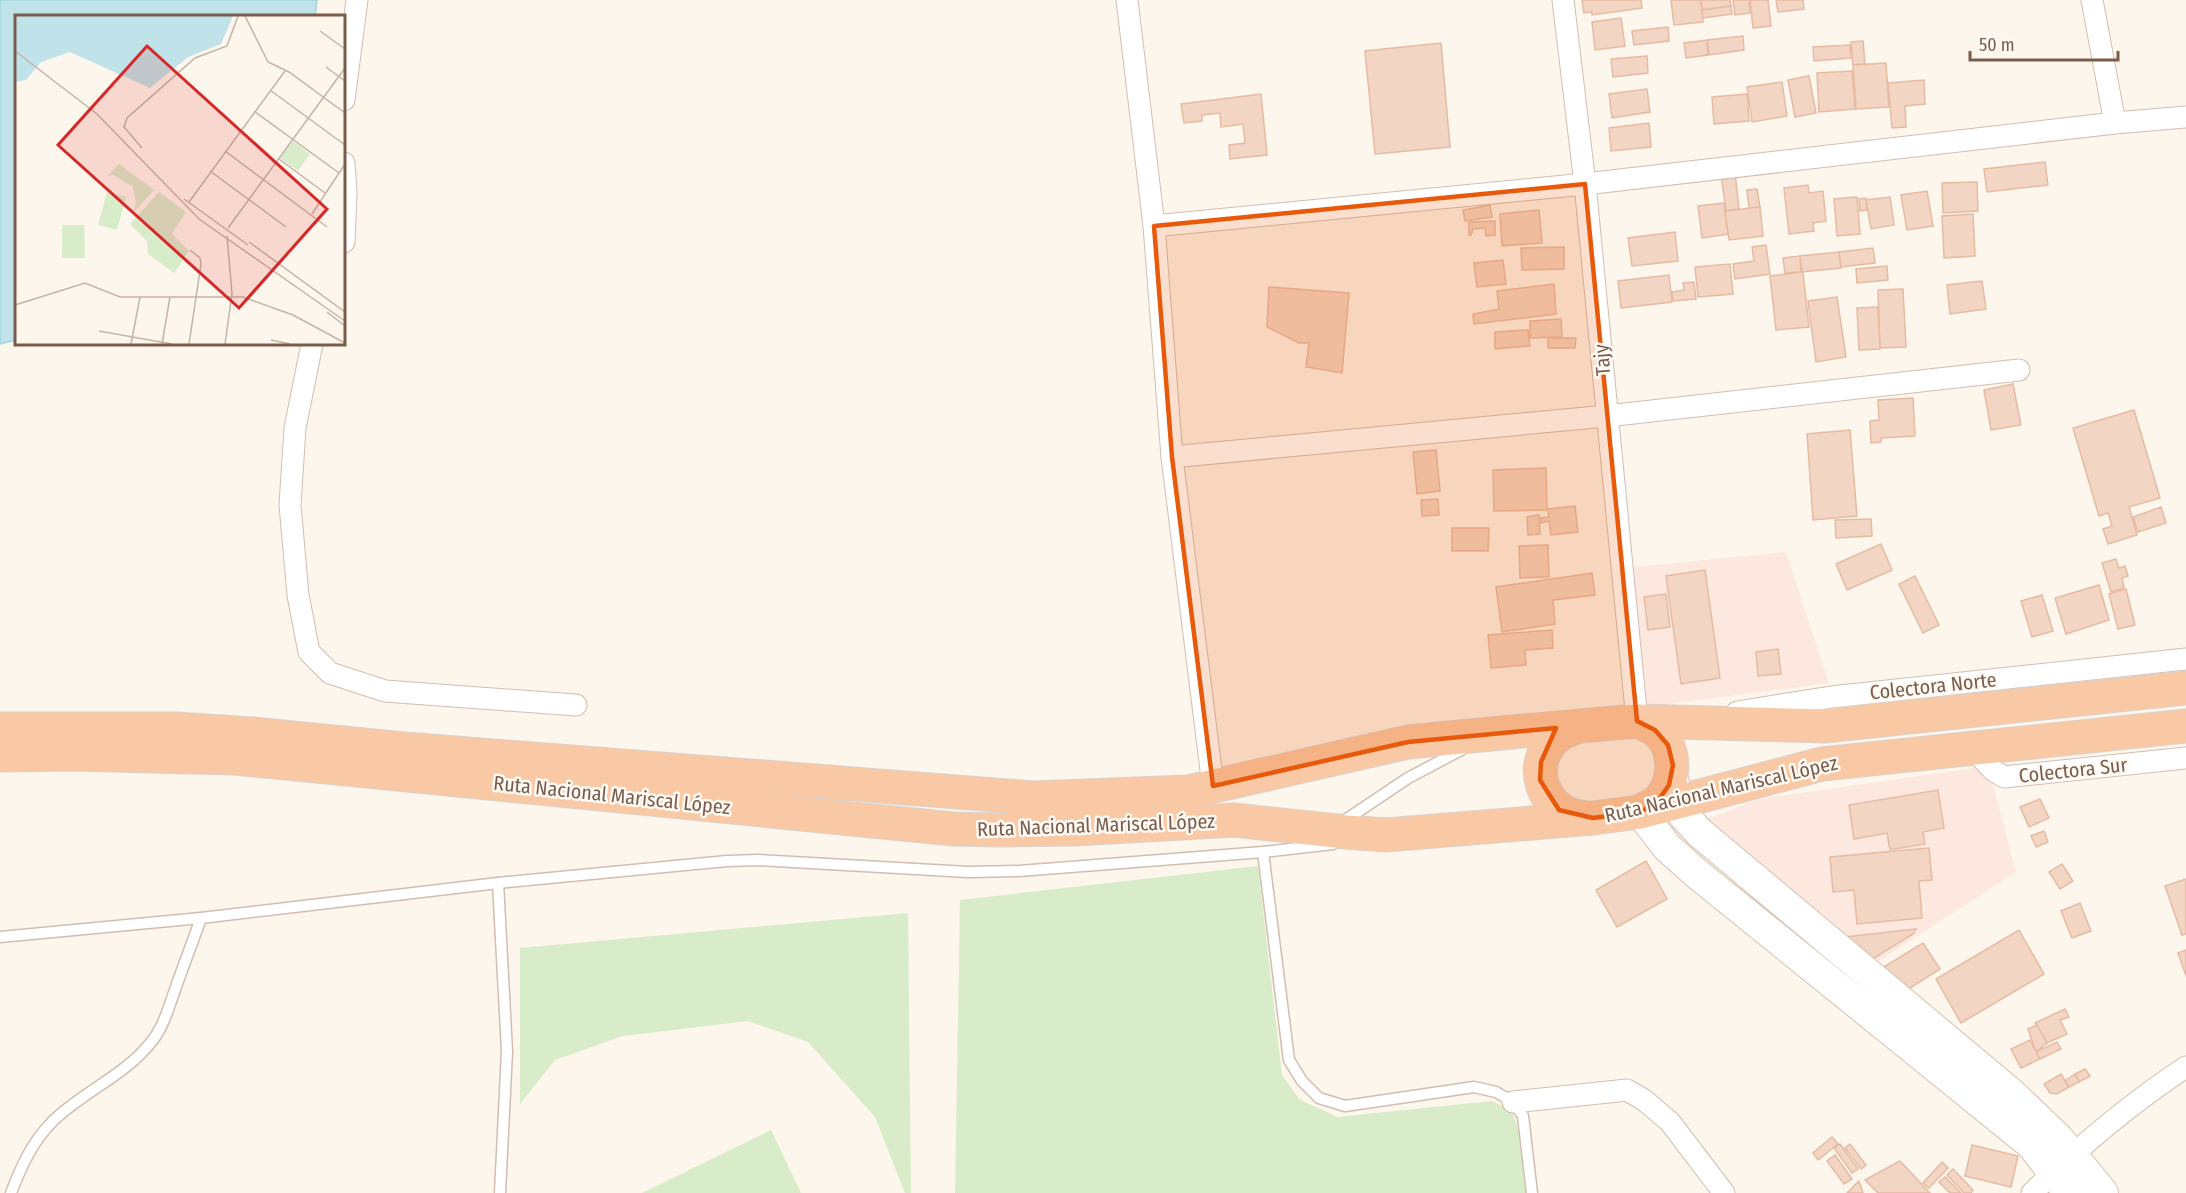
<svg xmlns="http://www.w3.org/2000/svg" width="2186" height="1193" font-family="'Fira Sans Condensed',sans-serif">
<rect width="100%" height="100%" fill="#fdf6ec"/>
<g fill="#fde8e0">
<path d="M1786,552L1829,683L1637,708L1614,569Z"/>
<path d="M1988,766L2016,872L1865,970L1684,828L1758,799Z"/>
</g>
<g fill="#d8ecc9">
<path d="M1258,866L1282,1075L1299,1099L1337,1117L1492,1101L1511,1110L1518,1128L1526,1193H955L960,900Z"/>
<path d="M908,913L911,1193H905L875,1117L808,1042L748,1021L623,1036L555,1060L520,1104V948Z"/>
<path d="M771,1130L801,1193H642Z"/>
</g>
<path fill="#bfe3e8" stroke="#a5d3da" stroke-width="1.5" d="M0,0H317L315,16H16V340L0,344Z"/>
<g fill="#f3d5c3" stroke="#e6bba3" stroke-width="1.5">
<path d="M1582,0H1641L1642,8L1592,15V12L1584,13Z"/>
<path d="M1671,0H1701L1703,22L1674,25Z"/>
<path d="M1701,0H1730L1731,6L1702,10Z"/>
<path d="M1733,0H1749L1750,13L1735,15Z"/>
<path d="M1750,0H1768L1771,26L1753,28Z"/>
<path d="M1776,0H1803L1804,9L1778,12Z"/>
<path d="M1731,6L1732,14L1703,18L1702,10Z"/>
<path d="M1621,18L1625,46L1595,50L1592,22Z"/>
<path d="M1668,27L1669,41L1634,45L1632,31Z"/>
<path d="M1743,36L1744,50L1709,55L1707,40Z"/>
<path d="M1707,40L1708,55L1686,58L1684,43Z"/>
<path d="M1863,41L1865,64L1853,65L1851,42Z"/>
<path d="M1441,43L1450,147L1375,154L1365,51Z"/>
<path d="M1850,45L1851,58L1814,61L1813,47Z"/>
<path d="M1647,56L1648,73L1613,77L1611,59Z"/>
<path d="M1886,63L1889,107L1856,109L1853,65Z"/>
<path d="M1852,71L1855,109L1819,112L1817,73Z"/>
<path d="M1809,76L1816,113L1795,117L1788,80Z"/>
<path d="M1924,80L1925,104L1905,106L1906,127L1892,128L1888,83Z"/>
<path d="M1782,82L1787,116L1752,122L1747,87Z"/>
<path d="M1647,89L1650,112L1612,118L1609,94Z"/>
<path d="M1261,94L1267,155L1230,159L1229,145L1245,143L1243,124L1221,127L1220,113L1202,115V121L1184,123L1181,104Z"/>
<path d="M1747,94L1749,121L1714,124L1712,97Z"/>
<path d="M1649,123L1651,147L1611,151L1609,128Z"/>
<path d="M2045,162L2048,185L1987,192L1984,169Z"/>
<path d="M1735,173L1739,209L1726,211L1721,174Z"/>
<path d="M1977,182L1978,211L1943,213L1942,183Z"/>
<path d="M1808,185L1809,193L1823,191L1826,221L1813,223L1814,231L1789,234L1784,188Z"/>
<path d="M1757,189L1760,207L1749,208L1747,190Z"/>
<path d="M1927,191L1933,226L1907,230L1901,195Z"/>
<path d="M1857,197L1860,234L1837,236L1834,199Z"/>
<path d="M1890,197L1894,225L1871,229L1866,200Z"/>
<path d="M1866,198L1867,210L1860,211L1859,199Z"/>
<path d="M1724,203L1728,234L1702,238L1698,206Z"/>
<path d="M1490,205L1492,217L1465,221L1463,210Z"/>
<path d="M1760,207L1763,236L1729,240L1725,211Z"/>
<path d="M1539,210L1542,243L1502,246L1500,214Z"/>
<path d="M1973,214L1975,256L1944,258L1942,216Z"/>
<path d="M1495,221V235L1486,236L1485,228L1473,229L1471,235H1469V222Z"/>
<path d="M1675,232L1678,261L1632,266L1628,238Z"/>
<path d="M1766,245L1770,274L1735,279L1733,264L1754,261L1752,247Z"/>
<path d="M1564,247V269L1522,270L1521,248Z"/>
<path d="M1873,248L1875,263L1841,267L1839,252Z"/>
<path d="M1839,252L1841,268L1802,272L1800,256Z"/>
<path d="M1800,256L1801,272L1785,273L1783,258Z"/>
<path d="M1503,260L1506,284L1477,287L1474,263Z"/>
<path d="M1730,264L1733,294L1698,297L1695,267Z"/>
<path d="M1887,266L1888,280L1857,283L1856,269Z"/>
<path d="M1803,272L1809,327L1776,330L1770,276Z"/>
<path d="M1669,275L1672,302L1621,308L1618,281Z"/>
<path d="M1982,281L1986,309L1950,314L1947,285Z"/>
<path d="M1694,282L1696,299L1673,301L1672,292L1684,290L1683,283Z"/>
<path d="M1554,284L1556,314L1474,324L1473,314L1499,309L1497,291Z"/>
<path d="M1269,287L1349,293L1342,373L1306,367L1309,343H1299L1267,327Z"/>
<path d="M1903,289L1906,347L1880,348L1878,290Z"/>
<path d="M1837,297L1846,357L1816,362L1808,301Z"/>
<path d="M1878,307L1880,349L1859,350L1857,308Z"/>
<path d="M1561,319L1562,337L1530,338V321Z"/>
<path d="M1528,330L1530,346L1495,349V332Z"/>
<path d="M1548,338H1576L1575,348H1548Z"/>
<path d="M2013,384L2021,425L1991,430L1984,390Z"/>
<path d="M1913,398L1915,436L1881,438V442L1871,443L1870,421L1879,420L1878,400Z"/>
<path d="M2134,410L2160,498L2129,507L2137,535L2108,544L2103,529L2112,526L2108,513L2099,516L2073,428Z"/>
<path d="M1850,430L1857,516L1813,520L1807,434Z"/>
<path d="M1436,450L1440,491L1417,494L1413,452Z"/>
<path d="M1546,468L1547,510L1494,511L1493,470Z"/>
<path d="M1438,499L1439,515L1422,516L1421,500Z"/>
<path d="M1575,506L1578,532L1551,535L1549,521L1541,523V518L1549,517L1548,509Z"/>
<path d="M2161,507L2166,523L2138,532L2133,517Z"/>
<path d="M1539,515L1540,534L1528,535L1527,517Z"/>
<path d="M1871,519L1872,536L1836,538L1835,520Z"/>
<path d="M1452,528H1489L1488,551H1452Z"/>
<path d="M1881,544L1892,570L1847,590L1836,564Z"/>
<path d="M1548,545L1549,577L1520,578L1519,546Z"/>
<path d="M2116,559L2119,568L2125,566L2128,576L2122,578L2124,588L2111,592L2102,563Z"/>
<path d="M1705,570L1720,678L1681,684L1666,576Z"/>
<path d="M1592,573L1595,595L1553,600L1555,624L1502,632L1496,587Z"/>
<path d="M1915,576L1939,625L1923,633L1899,584Z"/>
<path d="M2099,585L2109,620L2066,634L2055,598Z"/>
<path d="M2126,589L2135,625L2118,629L2109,594Z"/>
<path d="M1666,594L1670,627L1648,630L1644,597Z"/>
<path d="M2042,595L2053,631L2032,637L2021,601Z"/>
<path d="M1552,630L1553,648L1525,650L1526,665L1491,668L1488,635Z"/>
<path d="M1778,649L1781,674L1758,676L1756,652Z"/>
<path d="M1938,790L1944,828L1923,832L1925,844L1890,850L1887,833L1854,839L1849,805Z"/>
<path d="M2040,799L2049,818L2029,827L2020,807Z"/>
<path d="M2044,831L2048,842L2036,847L2031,836Z"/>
<path d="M1929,848L1932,880L1919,881L1922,918L1857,924L1854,890L1833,892L1830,857Z"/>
<path d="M1646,861L1667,899L1617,927L1596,890Z"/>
<path d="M2062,864L2073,881L2060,889L2049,872Z"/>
<path d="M2186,879V934L2182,935L2165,886Z"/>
<path d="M2080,903L2091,931L2072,938L2061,911Z"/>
<path d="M1916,929L1913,934L1866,963L1844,937Z"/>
<path d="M2019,930L2044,974L1961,1023L1936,979Z"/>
<path d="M1923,943L1940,969L1896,997L1879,970Z"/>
<path d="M2186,950V976L2178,953Z"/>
<path d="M2065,1009L2069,1017L2060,1020L2067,1034L2047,1043L2035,1023Z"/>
<path d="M2037,1025L2047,1043L2036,1052L2028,1029Z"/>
<path d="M2030,1040L2040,1059L2021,1068L2011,1049Z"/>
<path d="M2057,1042L2061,1049L2040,1059L2036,1052Z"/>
<path d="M2085,1069L2090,1076L2079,1082L2075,1074Z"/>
<path d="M2061,1074L2069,1087L2057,1094L2050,1093L2044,1084Z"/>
<path d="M2075,1074L2079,1082L2069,1087L2065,1081Z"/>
<path d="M1832,1137L1838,1144L1818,1160L1813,1153Z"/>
<path d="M1840,1144L1858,1169L1852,1173L1834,1148Z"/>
<path d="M1850,1144L1866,1165L1861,1169L1845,1148Z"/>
<path d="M1972,1145L2018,1156L2011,1187L1965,1176Z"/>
<path d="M1835,1155L1852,1179L1844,1184L1827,1161Z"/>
<path d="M1900,1161L1930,1193H1878L1865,1180Z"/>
<path d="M1942,1162L1948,1168L1929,1188L1923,1183Z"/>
<path d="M1953,1169L1973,1190L1971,1193H1964L1947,1175Z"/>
<path d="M1945,1177L1961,1193H1950L1939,1182Z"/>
<path d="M1859,1181L1863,1193H1847Z"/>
</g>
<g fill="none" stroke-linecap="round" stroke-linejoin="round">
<g stroke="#d1beb0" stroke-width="13">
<g id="service">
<path d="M1341,823L1408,778L1463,749"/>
<path d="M1263,852L1289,1060L1302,1081L1319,1098L1345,1106L1474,1087L1496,1092L1513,1102L1523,1116L1532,1193"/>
<path d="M498,883L507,1051L500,1193"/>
<path d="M0,937L201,918L498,883L727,861L759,860L968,872L1019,871L1263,852L1333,844"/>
<path d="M11,1193C21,1167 32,1142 52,1122C82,1092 125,1076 152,1041C164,1026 169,1006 176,987C184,964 193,941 201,918"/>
</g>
</g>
<g stroke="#d1beb0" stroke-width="23">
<g id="minor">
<path d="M1127,0L1154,226L1172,457L1213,786"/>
<path d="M1563,0L1585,184L1637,721"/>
<path d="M2092,0L2115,123"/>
<path d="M344,100L357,0"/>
<path d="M344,163L346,192L344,242"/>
<path d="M1154,226L1585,184L2115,123L2186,117"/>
<path d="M312,344L295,428L290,505L298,595L309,652L330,673L385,691L576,705"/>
<path d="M1172,457L1607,416L2019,370"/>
<path d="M1737,712L1831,697L2186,659"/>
<path d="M1972,748L1994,771L2004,777L2186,758"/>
<path d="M1513,1102L1627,1090L1644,1100L1670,1122L1724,1193"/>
<path d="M2032,1193C2079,1147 2131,1103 2186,1067"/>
</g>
</g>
<g stroke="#d6c0b0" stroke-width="32">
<g id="secondary">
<path d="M1673,780L1684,816L1700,833L2012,1094L2059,1139L2103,1193"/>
<path d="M1640,812L1667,847L1696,873L2031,1144L2069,1193"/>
</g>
</g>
<g stroke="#dad1cd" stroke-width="35">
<g id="trunk">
<path d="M1637,721C1642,723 1649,726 1654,729C1677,745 1677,782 1658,801C1654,805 1646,808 1641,811"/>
<path d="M1577,727C1572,729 1565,731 1560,734C1523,761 1542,816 1586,818"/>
<path d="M0,729H176L252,734L404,749L1034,798L1188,792L1408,742L1512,732L1637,721L1824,726L2186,688"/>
<path d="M0,755L73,754L234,758L954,829L1000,830L1074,829L1234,820L1346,832L1386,835L1593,818L1640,812L1822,764L2186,726"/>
</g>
</g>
<use href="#service" stroke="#fff" stroke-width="10"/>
<use href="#minor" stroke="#fff" stroke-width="21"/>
<use href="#secondary" stroke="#fff" stroke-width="30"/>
<use href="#trunk" stroke="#f9c8a4" stroke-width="33"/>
</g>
<path fill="#e8590c" fill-opacity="0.2" stroke="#e8590c" stroke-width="4.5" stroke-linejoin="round" d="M1585,184L1637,721L1655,730L1668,745L1673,765L1669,785L1657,802L1640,812L1593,818L1559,810L1540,780L1541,762L1556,728L1408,742L1213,786L1172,457L1154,226Z"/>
<g text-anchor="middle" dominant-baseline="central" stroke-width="5" stroke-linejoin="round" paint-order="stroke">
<g font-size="20" fill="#7a5c4d" stroke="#fffaf3">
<text transform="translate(1602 360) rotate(-95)">Tajy</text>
<text transform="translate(1933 686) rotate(-6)">Colectora Norte</text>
<text transform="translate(2073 770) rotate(-6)">Colectora Sur</text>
<text transform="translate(1721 789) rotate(-13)">Ruta Nacional Mariscal López</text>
<text transform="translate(612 795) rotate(6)">Ruta Nacional Mariscal López</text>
<text transform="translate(1096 825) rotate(-2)">Ruta Nacional Mariscal López</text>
</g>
</g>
<g transform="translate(15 15)">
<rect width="330" height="330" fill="#fdf6ec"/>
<path d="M278,126L295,139L283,156L265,143ZM104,149L139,175L117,199L121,189L118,172L99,160L93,161ZM92,177L111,182L102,215L83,210ZM144,177L171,197L157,219L174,236L159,258L133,239L132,226L115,209ZM47,210H69L70,243H47Z" fill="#d8ecc9"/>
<path d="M0,1H218L206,29L173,42L135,73L55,37L26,47L11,65L0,67Z" fill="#bfe3e8"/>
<path fill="none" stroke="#c5b3a7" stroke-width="1.5" d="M230,1L253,47L274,57L330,98M305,16L330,34M0,36L82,99L184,204L330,306M311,52L330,66M255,75L330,130M239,96L324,158M127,133L109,112L112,103L180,43L212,31L223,1M210,136L312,212M264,144L310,178M195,156L271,212M169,184L233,230M174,187L270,56M297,199L330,149M213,213L330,53M234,227L330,297M0,290L70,268L105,282H228L278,300L330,328M312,297L330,311M84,316L157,329M256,325L275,329M116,329L125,282M147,329L155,282M174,329L186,249L185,243L175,235M210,329L217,279L212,221"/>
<path fill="#d62828" fill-opacity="0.15" stroke="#d62828" stroke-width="3" d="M132,31L312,194L224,293L43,130Z"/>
<rect width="330" height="330" fill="none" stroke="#7a5c4d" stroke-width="3"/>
</g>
<path d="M1970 51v9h148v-9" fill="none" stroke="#7a5c4d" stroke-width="3"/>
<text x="1979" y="51" font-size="18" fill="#7a5c4d" stroke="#fffaf3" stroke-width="4.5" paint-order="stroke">50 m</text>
</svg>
